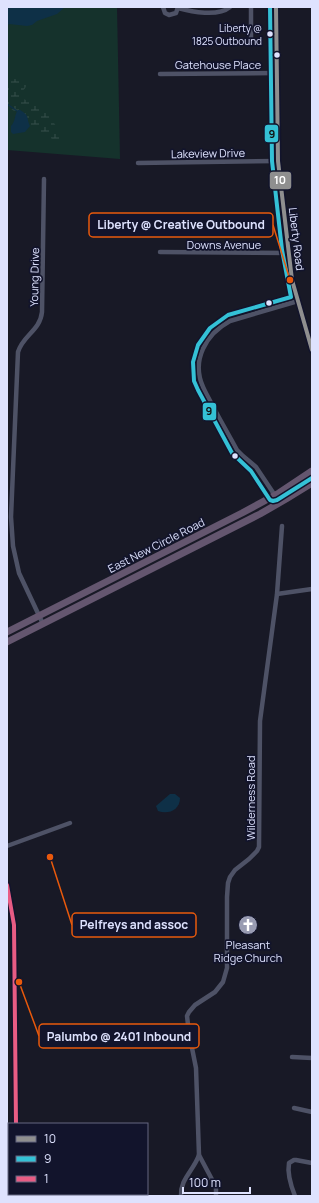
<svg xmlns="http://www.w3.org/2000/svg" width="319" height="1203" font-family="Manrope,sans-serif">
<defs>
<pattern id="wetland-marsh" width="20" height="14" patternUnits="userSpaceOnUse"><rect width="20" height="14" fill="#15322c"/><path d="M1 5h8M5 5V1M11 12h8M15 12V8" fill="none" stroke="#374f4c"/></pattern>
</defs>
<rect width="100%" height="100%" fill="#181926"/>
<path fill="#15322c" d="M7,7H117L120,159L7,150Z"/>
<path fill="url(#wetland-marsh)" d="M14,79L26,80L29,83L22,92L21,98C29,101 38,105 44,110C51,116 56,128 63,136L60,140H54L40,132L31,130L14,111L7,106V80Z"/>
<g fill="#0e3047">
<path d="M7,7H65L57,14L37,21L32,25L27,26L9,24L7,20Z"/>
<path d="M18,110H20C30,116 26,117 30,126L25,132L13,134L11,132V126C16,121 14,115 18,110Z"/>
<path d="M170,794H175L180,798C180,810 168,815 158,811L156,806Z"/>
</g>
<g fill="none" stroke-linecap="round" stroke-linejoin="round">
<g stroke="#0e3047" stroke-width="1.5">
<path d="M7,25L9,23"/>
<path d="M7,51L8,55L7,60"/>
<path d="M7,104L17,111"/>
</g>
<g stroke="#4e5266" stroke-width="4.5">
<path d="M163,7L165,13L169,15L176,13L178,7"/>
<path d="M251,7V40"/>
<path d="M178,8C192,12 218,17 230,7"/>
<path d="M160,74L276,73"/>
<path d="M138,163L278,161"/>
<path d="M160,252L288,253"/>
<path d="M280,503L256,467L243,456L237,450C230,437 223,425 216,412C212,404 207,396 203,387C191,360 206,334 230,321L298,301"/>
<path d="M277,594L312,589"/>
<path d="M43,624L19,573L13,546L11,517L18,352C23,335 40,331 42,312L44,179"/>
<path d="M7,846L70,823"/>
<path d="M7,885L10,898L14,925L16,1124"/>
<path d="M292,1057L312,1058"/>
<path d="M294,1108L312,1112"/>
<path d="M16,1194V1196"/>
<path d="M181,1196C180,1179 194,1170 199,1155"/>
<path d="M216,1196V1187L199,1155L196,1068L189,1033L187,1016L189,1012L195,1005L215,992L223,982L227,968V897L228,883L230,877L235,870L249,859L257,851L259,847L260,721L277,594L282,526"/>
<path d="M295,1196C291,1186 287,1174 289,1163L294,1160H296L312,1163"/>
</g>
<path stroke="#55536c" stroke-width="5.5" d="M276,7L277,145L278,161L288,253L292,280L312,350"/>
<g stroke="#64566f" stroke-width="7">
<path d="M7,632L242,513L279,493L312,471"/>
<path d="M7,642L260,514L286,499L312,483"/>
</g>
<g stroke="#12142c" stroke-width="7">
<path id="bus-1" d="M276,7L278,161L292,280L312,350"/>
</g>
<g stroke="#12142c" stroke-width="7">
<path id="bus-2" d="M270,7L272,161L282,250L291,297L228,315L210,328L198,345L193,362L194,381L198,390L232,453L251,471L270,500L273,501L277,500L312,478"/>
</g>
<g stroke="#12142c" stroke-width="7">
<path id="bus-3" d="M7,885L14,925L16,1124"/>
</g>
<use href="#bus-1" stroke="#8f8f8f" stroke-width="4"/>
<use href="#bus-2" stroke="#34c1d6" stroke-width="4"/>
<use href="#bus-3" stroke="#e85c84" stroke-width="4"/>
</g>
<defs>
<g id="church-disc" transform="scale(1)"><circle r="9.5" fill="#999cb2" stroke="#12142c"/><path d="M-1.2-6h2.4v3.5h3.3v2.4h-3.3V6h-2.4V-.1h-3.3v-2.4h3.3Z" fill="#fff"/></g>
</defs>
<g fill-rule="evenodd">
<use href="#church-disc" x="248" y="925"/>
</g>
<g fill="#dee2fe" stroke="#12142c" stroke-width="1.5">
<circle cx="270" cy="34" r="3.5"/>
<circle cx="277" cy="55" r="3.5"/>
<circle cx="269" cy="303" r="3.5"/>
<circle cx="235" cy="456" r="3.5"/>
</g>
<g text-anchor="middle" dominant-baseline="central" stroke-width="3.5" stroke-linejoin="round" paint-order="stroke">
<g font-size="10" fill="#dee2fe" stroke="#12142c" text-anchor="end">
<text x="262" y="28">Liberty @<tspan x="262" dy="13">1825 Outbound</tspan></text>
</g>
<g font-size="11" fill="#dee2fe" stroke="#12142c">
<text x="218" y="64">Gatehouse Place</text>
<text transform="translate(208 153) rotate(-1)">Lakeview Drive</text>
<text transform="translate(297 239) rotate(83)">Liberty Road</text>
<text x="224" y="244">Downs Avenue</text>
<text transform="translate(34 277) rotate(-89)">Young Drive</text>
<text transform="translate(156 545) rotate(-27)">East New Circle Road</text>
<text transform="translate(250 798) rotate(-90)">Wilderness Road</text>
</g>
<g font-size="11" fill="#dee2fe" stroke="#12142c">
<text x="248" y="944">Pleasant<tspan x="248" dy="13">Ridge Church</tspan></text>
</g>
</g>
<path fill="none" stroke="#e8590c" stroke-width="1.5" d="M290 280L273 225M50 857L72 925M19 982L39 1036"/>
<g fill="#e8590c" stroke="#12142c" stroke-width="1.5">
<circle cx="290" cy="280" r="4"/>
<circle cx="50" cy="857" r="4"/>
<circle cx="19" cy="982" r="4"/>
</g>
<g fill="#12142c" stroke="#e8590c" stroke-width="1.5">
<rect x="89" y="213" width="184" height="24" rx="4"/>
<rect x="72" y="913" width="124" height="24" rx="4"/>
<rect x="39" y="1024" width="160" height="24" rx="4"/>
</g>
<g font-size="12" text-anchor="middle" font-weight="bold" fill="#dee2fe">
<text x="181" y="229">Liberty @ Creative Outbound</text>
<text x="134" y="929">Pelfreys and assoc</text>
<text x="119" y="1041">Palumbo @ 2401 Inbound</text>
</g>
<g stroke="#12142c" stroke-width="1.5">
<rect x="264" y="124" width="15" height="19" rx="4" fill="#34c1d6"/>
<rect x="269" y="171" width="23" height="19" rx="4" fill="#8f8f8f"/>
<rect x="202" y="402" width="15" height="19" rx="4" fill="#34c1d6"/>
</g>
<g font-size="11" text-anchor="middle" font-weight="bold" fill="#fff">
<text x="280" y="184">10</text>
</g>
<g font-size="11" text-anchor="middle" font-weight="bold" fill="#111">
<text x="272" y="138">9</text>
<text x="209" y="415">9</text>
</g>
<rect width="319" height="1203" fill="none" stroke="#dee2fe" stroke-width="16"/>
<rect x="8" y="1123" width="140" height="72" fill="#12142c" stroke="#646680"/>
<rect x="16" y="1136" width="20" height="6" fill="#8f8f8f" stroke="#646680"/>
<text x="44" y="1143" font-size="12" fill="#dee2fe">10</text>
<rect x="16" y="1156" width="20" height="6" fill="#34c1d6" stroke="#646680"/>
<text x="44" y="1163" font-size="12" fill="#dee2fe">9</text>
<rect x="16" y="1176" width="20" height="6" fill="#e85c84" stroke="#646680"/>
<text x="44" y="1183" font-size="12" fill="#dee2fe">1</text>
<path d="M183 1187v6h67v-6" fill="none" stroke="#dee2fe" stroke-width="2"/>
<text x="189" y="1187" font-size="12" fill="#dee2fe" stroke="#12142c" stroke-width="3" paint-order="stroke">100 m</text>
</svg>
